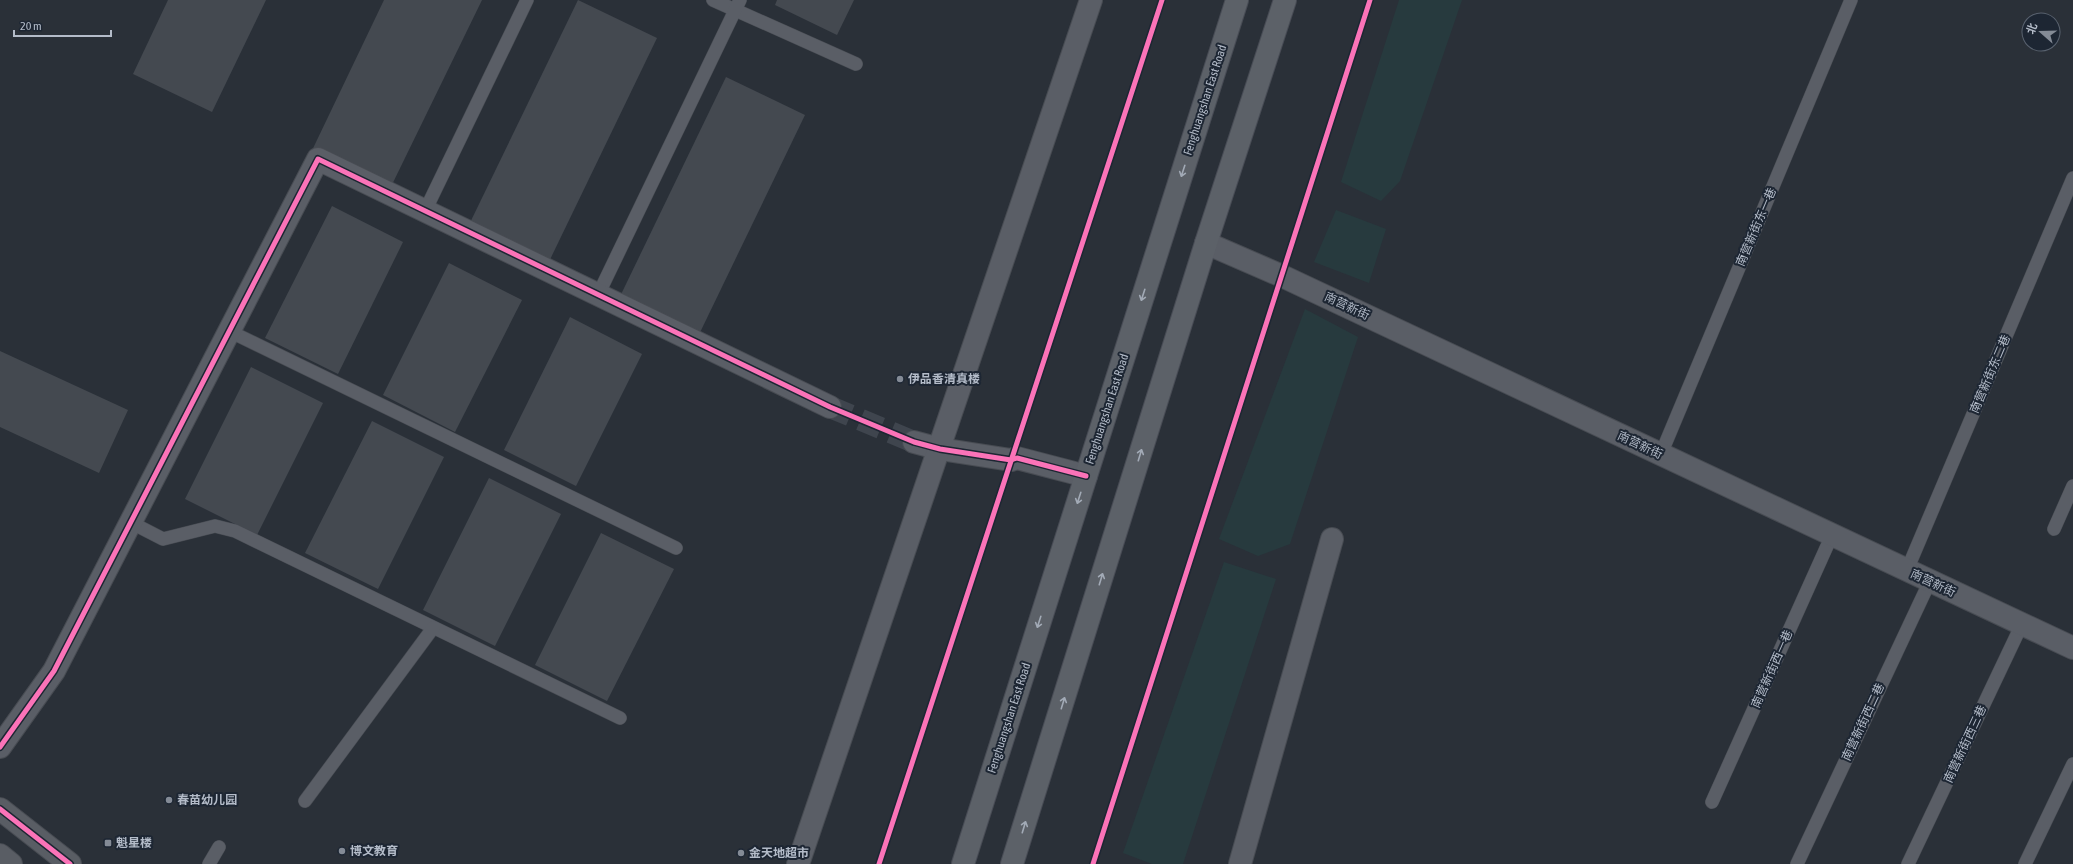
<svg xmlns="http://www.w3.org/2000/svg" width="2073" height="864" font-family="'Asap Condensed','Noto Sans SC',sans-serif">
<rect width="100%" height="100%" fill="#2a3038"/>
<g fill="#273a3e">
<path d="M1399,0H1462L1400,181L1381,201L1341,182Z"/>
<path d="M1336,210L1386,229L1369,283L1314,262Z"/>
<path d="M1305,309L1358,337L1290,544L1258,556L1219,539Z"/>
<path d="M1224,562L1276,579L1183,864H1152L1123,853Z"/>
</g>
<g fill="#444950">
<path d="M168,0H266L212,112L133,74Z"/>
<path d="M384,0H482L384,201L306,163Z"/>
<path d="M578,0L657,38L544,272L465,233Z"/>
<path d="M777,0H854L837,35L775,5Z"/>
<path d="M726,77L805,115L692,349L613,311Z"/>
<path d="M332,206L403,242L338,374L265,338Z"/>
<path d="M449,263L522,300L455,432L383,395Z"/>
<path d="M570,317L642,354L576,486L504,450Z"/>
<path d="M0,351L128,410L99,473L0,427Z"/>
<path d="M251,367L323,403L257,535L185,499Z"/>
<path d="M372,421L444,457L378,589L305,553Z"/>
<path d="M489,478L561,514L495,646L423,610Z"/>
<path d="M601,533L674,569L607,701L535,665Z"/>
</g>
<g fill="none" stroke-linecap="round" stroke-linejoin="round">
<path stroke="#3f454e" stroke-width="22" stroke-dasharray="22 11" stroke-linecap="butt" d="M830,407L914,442"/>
<g stroke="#484c53" stroke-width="14">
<g id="lane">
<path d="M713,0L856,64"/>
<path d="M425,211L527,0"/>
<path d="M598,295L740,0"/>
<path d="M229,331L676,548"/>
<path d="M1661,454L1851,0"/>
<path d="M130,522L163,539L215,526L235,531L620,718"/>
<path d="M2054,529L2073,486"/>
<path d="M1907,570L2073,178"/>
<path d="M305,801L433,628"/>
<path d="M1712,802L1832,535"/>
<path d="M209,864L219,847"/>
<path d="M1797,864L1930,581"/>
<path d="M1908,864L2022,624"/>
<path d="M2025,864L2073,764"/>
</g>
</g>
<g stroke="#484c53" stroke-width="24">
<g id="street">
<path d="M1206,243L1282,276L2073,648"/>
<path d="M914,442L940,449L1011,460L1017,458L1086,476"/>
<path d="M0,747L54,671L318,159L830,407"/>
<path d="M798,864L1091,0"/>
<path d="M1240,864L1332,539"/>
</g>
</g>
<g stroke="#484c53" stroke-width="24">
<g id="secondary">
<path d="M0,809L70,864"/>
<path d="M0,855L11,864"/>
</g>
</g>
<g stroke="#484c55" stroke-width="24">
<g id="primary">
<path d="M963,864L1237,0"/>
<path d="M1012,864L1206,243L1285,0"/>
</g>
</g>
<use href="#lane" stroke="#5a5e66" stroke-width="13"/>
<use href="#street" stroke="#5a5e66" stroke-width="22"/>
<use href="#secondary" stroke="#595d64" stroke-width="22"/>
<use href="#primary" stroke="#5c6168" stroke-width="22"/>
<g stroke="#1d2633" stroke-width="8">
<g id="cycleway">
<path d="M0,747L54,671L318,159L830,407L914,442L940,449L1011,460L1017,458L1086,476"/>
<path d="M0,809L70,864"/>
<path d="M879,864L1162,0"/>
<path d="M1093,864L1370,0"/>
</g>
</g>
<use href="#cycleway" stroke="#fb73b8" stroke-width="5"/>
</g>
<defs><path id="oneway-shaft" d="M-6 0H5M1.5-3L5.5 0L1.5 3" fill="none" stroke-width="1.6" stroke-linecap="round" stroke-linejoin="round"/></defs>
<g stroke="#a2aab6">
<use href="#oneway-shaft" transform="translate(1183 171) rotate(108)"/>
<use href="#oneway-shaft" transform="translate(1143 295) rotate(108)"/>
<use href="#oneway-shaft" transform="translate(1140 455) rotate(-73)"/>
<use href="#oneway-shaft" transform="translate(1079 498) rotate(108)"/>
<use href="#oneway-shaft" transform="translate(1101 579) rotate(-73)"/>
<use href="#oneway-shaft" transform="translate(1039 622) rotate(108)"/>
<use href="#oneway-shaft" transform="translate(1063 703) rotate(-73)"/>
<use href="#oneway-shaft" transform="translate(1024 827) rotate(-73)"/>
</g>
<g fill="#848b96" stroke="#1d2633" stroke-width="1.5">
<circle cx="900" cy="379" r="4"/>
<circle cx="169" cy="800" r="4"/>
<rect x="104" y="839" width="8" height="8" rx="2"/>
<circle cx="342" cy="851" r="4"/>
<circle cx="741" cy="853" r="4"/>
</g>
<g text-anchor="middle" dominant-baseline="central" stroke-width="4" stroke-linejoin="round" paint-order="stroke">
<g font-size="12" fill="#b4bcc9" stroke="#1d2633">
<text transform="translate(1205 100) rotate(-72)">Fenghuangshan East Road</text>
<text transform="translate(1756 227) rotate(-67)">南营新街东一巷</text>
<text transform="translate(1347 306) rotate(25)">南营新街</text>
<text transform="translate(1990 374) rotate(-67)">南营新街东二巷</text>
<text transform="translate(1107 409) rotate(-72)">Fenghuangshan East Road</text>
<text transform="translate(1640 445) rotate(25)">南营新街</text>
<text transform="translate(1933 583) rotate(25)">南营新街</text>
<text transform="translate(1772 669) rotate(-66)">南营新街西一巷</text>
<text transform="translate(1009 718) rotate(-72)">Fenghuangshan East Road</text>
<text transform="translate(1863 722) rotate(-65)">南营新街西二巷</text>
<text transform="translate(1965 744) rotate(-65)">南营新街西三巷</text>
</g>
<g font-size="12" font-weight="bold" fill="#b4bcc9" stroke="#1d2633" text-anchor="start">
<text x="908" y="379">伊品香清真楼</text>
<text x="177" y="800">春苗幼儿园</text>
<text x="116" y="843">魁星楼</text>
<text x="350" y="851">博文教育</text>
<text x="749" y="853">金天地超市</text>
</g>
</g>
<g transform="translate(2041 32) rotate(290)"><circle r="19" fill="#1d2633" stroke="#59626f"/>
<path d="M0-3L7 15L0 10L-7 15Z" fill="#848b96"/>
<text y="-6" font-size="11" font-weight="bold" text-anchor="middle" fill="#b4bcc9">北</text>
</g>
<path d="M14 30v6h97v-6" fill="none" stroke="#b4bcc9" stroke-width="2"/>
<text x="20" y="30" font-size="12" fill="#b4bcc9" stroke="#1d2633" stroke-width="3" paint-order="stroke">20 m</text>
</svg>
